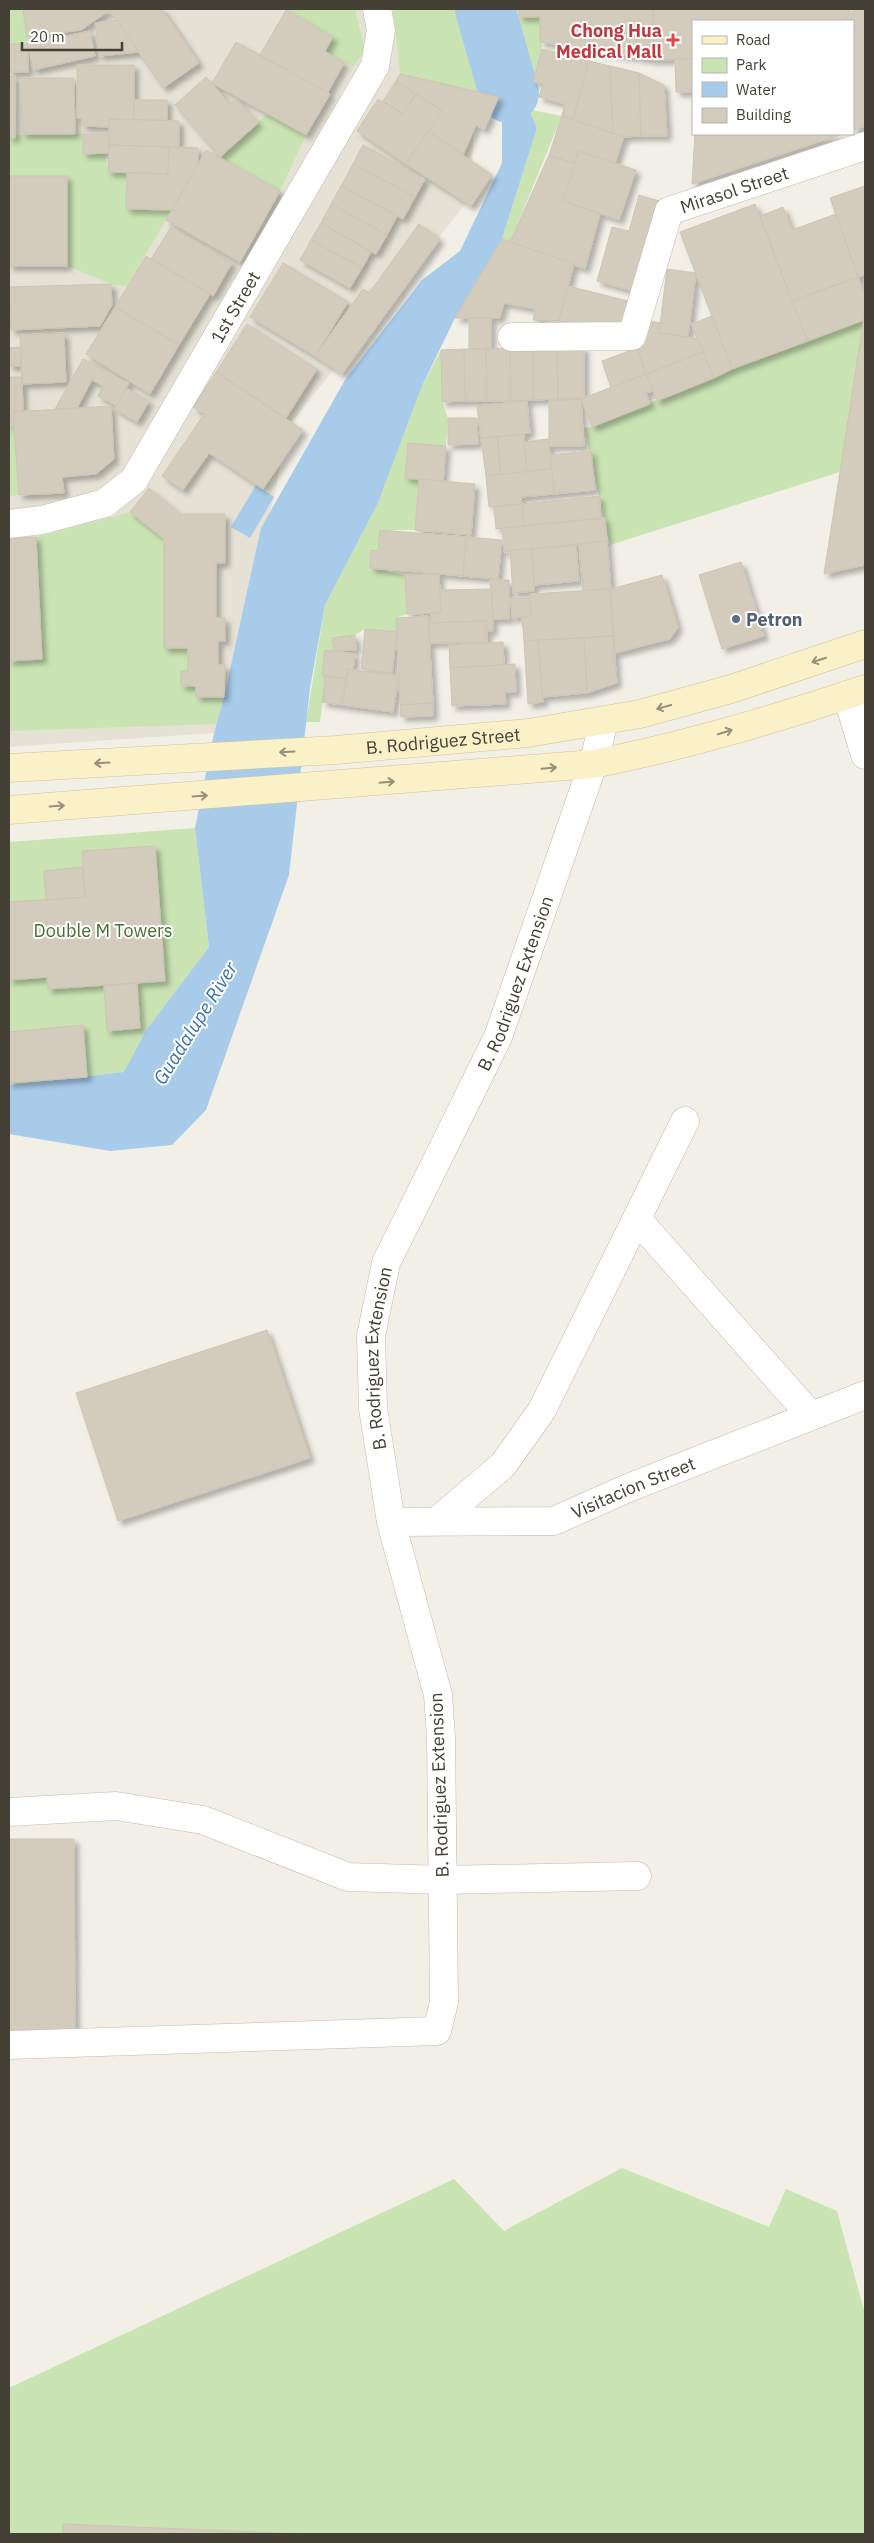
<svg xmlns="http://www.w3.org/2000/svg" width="874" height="2543" font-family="'IBM Plex Sans',sans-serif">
<defs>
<filter id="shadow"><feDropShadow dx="4.5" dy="4.5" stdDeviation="2.5" flood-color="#0004"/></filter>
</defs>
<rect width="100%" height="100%" fill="#f2efe7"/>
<path fill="#e5e2d5" d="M9,9H474L477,23L471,197L288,427L274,497L214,733L9,747Z"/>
<g fill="#cae3b3">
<path d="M9,9H23L28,44H9Z"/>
<path d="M288,9H355L365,50L353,67L325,51L333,37L286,10Z"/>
<path d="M393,9H480L499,84V97L400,74Z"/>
<path d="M510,9H519V17H540L542,49L531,110L562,116L510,242L502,239L537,128L525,100V38Z"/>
<path d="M267,114L306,135L280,191L220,157Z"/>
<path d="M83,134V153H105L108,172L127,173L126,208L172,210L127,286L111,284L67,266V177L9,176V135Z"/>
<path d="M864,320L840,472L610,545L584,428L592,427L732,369Z"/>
<path d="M441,350L442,402L448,418L446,446L408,443L405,478L419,479L415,530H380L378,551H371L370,568L405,575L407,614L396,618L397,632L365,629L355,635L332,638L334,651H325L322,675L326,676L320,722H306L325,605L378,503L422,386Z"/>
<path d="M9,427H15L19,495L9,496Z"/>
<path d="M130,512L164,539L188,648V671H181L196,686V697H224L217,724L9,731V661L41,659L36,537Z"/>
<path d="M195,828L209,947L147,1029L125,1072L9,1085V842Z"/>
<path d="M622,2168L769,2227L786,2189L837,2211L865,2314V2534H300L63,2524V2534H9V2388L454,2179L504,2231Z"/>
</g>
<g fill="#a8cbea">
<path d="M485,9H510L525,38V100L537,128L502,239L455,318L422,386L378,503L325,605L310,688L289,875L206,1110L172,1145L110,1151L9,1134V1085L124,1072L147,1029L209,947L195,828L214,733L224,697L261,528L345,380L422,280L460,251L502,163V87Z"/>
<path d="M256,485L274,497L250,538L231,527Z"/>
</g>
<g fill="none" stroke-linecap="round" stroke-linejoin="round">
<path stroke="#a8cbea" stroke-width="60" d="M485,9L509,93"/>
</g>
<g fill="#d3ccbd" stroke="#cdc4b1" filter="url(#shadow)">
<path d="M23,9H109L110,10L81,30L27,37Z"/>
<path d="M109,9H162L199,63L163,88Z"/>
<path d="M519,9H653L654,60L540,42V17H519Z"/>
<path d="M653,9H852L842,21H693V59L654,60Z"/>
<path d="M855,9H865V126L853,131V21H842Z"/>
<path d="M286,10L333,37L325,51L344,63L327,94L260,55Z"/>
<path d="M117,20L139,52L99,56L95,23Z"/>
<path d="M90,31L95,56L33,70L28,44Z"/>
<path d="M236,42L330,94L306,135L212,83Z"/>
<rect x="9" y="44" width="19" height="28"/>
<path d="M542,49L589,61L573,120L562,116L565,104L539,97L543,84L533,82Z"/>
<path d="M675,59H693V92H676Z"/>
<path d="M589,61L610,66L613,133L573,120Z"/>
<path d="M77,65H134V120L109,119V127L82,126V118H77Z"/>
<path d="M610,66L639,73L641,136L624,137L613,133Z"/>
<path d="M639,73L664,85L667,136H641Z"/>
<path d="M400,74L499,97L484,130L476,125L463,155L428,131L442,111L396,81Z"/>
<rect x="9" y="76" width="6" height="62"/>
<path d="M206,77L230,104L236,99L258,123L220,157L175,105Z"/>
<path d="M21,78H74L75,134H22Z"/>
<path d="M396,81L416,94L403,114L383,101Z"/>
<path d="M416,94L442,111L406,164L357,131L378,99L403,114Z"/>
<rect x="134" y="100" width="33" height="20"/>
<path d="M562,116L624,137L615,164L578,151L575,164L549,155Z"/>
<path d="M109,119L179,121V148L109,145Z"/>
<path d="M428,131L492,175L471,206L406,164Z"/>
<path d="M83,134H109V153L83,154Z"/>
<path d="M695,134H843L692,184Z"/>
<path d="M109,145L169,147L168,174L108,172Z"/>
<path d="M363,145L425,179L415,197L353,164Z"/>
<path d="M169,147L198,148V165L172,210L126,209L127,173L168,174Z"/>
<path d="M206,150L280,191L240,262L166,220Z"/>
<path d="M578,151L636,170L619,220L563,201Z"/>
<path d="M549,155L575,164L563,201L600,214L585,269L510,242Z"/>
<path d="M353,164L415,197L403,219L341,186Z"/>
<rect x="9" y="176" width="58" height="90"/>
<path d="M341,186L397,216L387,235L331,204Z"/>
<path d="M865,186V275L858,277L830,198Z"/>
<path d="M639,195L659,201L633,291L597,281L612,227L629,231Z"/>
<path d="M331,204L387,235L376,254L321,223Z"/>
<path d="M755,204L808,341L732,369L680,232Z"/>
<path d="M783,207L792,230L836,214L858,277L792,301L760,216Z"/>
<path d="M321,223L371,252L362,268L311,240Z"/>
<path d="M419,224L440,239L342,374L315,356L363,289L369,293Z"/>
<path d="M171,227L232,263L213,296L151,259Z"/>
<path d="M502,239L574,264L559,321L533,320L535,309L504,303L500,318H455Z"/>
<path d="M311,240L362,268L350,288L300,260Z"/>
<path d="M146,256L210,294L179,345L115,307Z"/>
<path d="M283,263L348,302L315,356L250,317Z"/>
<path d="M667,269L696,273L688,337L659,333Z"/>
<path d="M858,277L865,296L864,320L808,341L792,301Z"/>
<path d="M111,284L112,305L100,326L11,330L9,287Z"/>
<path d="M568,286L628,301L622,327L559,321Z"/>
<path d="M115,307L179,345L150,394L86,354Z"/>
<path d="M865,311V565L824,574L840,472Z"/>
<path d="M712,316L732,369L714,378L691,324Z"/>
<path d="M469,318H491V348L469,349Z"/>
<path d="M641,320L660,323L659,333L698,339L703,352L646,374L637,348Z"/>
<path d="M247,324L317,369L286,418L216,372Z"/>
<path d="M64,333L66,382L22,384L20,335Z"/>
<path d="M21,347V366H9V348Z"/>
<path d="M584,347V398L558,399L557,348Z"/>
<path d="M510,348H533V400L511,401Z"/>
<path d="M510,348L511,401H487L486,349Z"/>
<path d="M533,348H557L558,399L533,400Z"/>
<path d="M637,348L646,374L611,388L602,361Z"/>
<path d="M464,349H486L487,401H465Z"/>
<path d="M464,349L465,401L442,402L441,350Z"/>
<path d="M703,352L714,378L657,401L646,374Z"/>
<path d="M83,359L129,383L117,406L98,396L103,386L92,380L77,408L55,409Z"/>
<path d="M216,372L303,430L263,489L209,453L183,490L162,476L204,414L193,407Z"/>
<path d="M646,374L653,391L646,393L650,404L592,427L581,399Z"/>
<path d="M9,377H22L23,411L13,412L15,427H9Z"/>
<path d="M126,388L149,401L137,422L115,409Z"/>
<path d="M581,399L584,446H549V401Z"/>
<path d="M527,401L530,433L481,438L477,406Z"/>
<path d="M111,406L114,459L96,474L62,477L64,493L19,495L13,412Z"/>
<path d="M448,418H477L478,444L448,445Z"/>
<path d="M524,434L527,472L501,475L497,437Z"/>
<path d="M497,437L501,475L486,476L481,438Z"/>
<path d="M548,439L552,469L527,472L524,442Z"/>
<path d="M408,443L446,446L443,482L405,478Z"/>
<path d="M591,451L595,490L554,494L550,455Z"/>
<path d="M552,469L554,494L521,497L522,504L489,507L486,476Z"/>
<path d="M419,479L475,484L471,535L415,530Z"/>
<path d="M149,488L180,514H225V563H216V618H225V641H218V665H225L224,697H196V686H181V671H188V648H164V539L130,512Z"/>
<path d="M599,496L601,518L524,526L522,504Z"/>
<path d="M522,504L524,526L496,529L494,507Z"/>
<path d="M605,518L607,541L504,552L502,528Z"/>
<path d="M380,530L466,537L463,576L370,568L371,550L378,551Z"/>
<path d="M36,537L42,659L9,661V538Z"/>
<path d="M466,537L502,540L498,579L463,576Z"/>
<path d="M607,541L611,589L583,591L579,544Z"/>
<path d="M576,545L579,581L534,585L532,549Z"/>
<path d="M532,549L534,591L513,593L510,550Z"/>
<path d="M741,562L764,636L722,649L699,575Z"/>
<path d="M439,574L441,613L407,614L405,575Z"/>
<path d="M662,575L678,627L670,639L615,653L611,589Z"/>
<path d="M490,580H509V619H493Z"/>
<path d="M490,589H492L493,631H487V621L431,623V613H441L440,590Z"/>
<path d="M609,589L613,636L524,641L522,617L531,616L530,594Z"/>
<path d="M511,598H530L531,616L512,618Z"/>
<path d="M428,616L433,703L400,705L396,618Z"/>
<path d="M487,621V642L430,643L429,623Z"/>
<path d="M365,629L397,632L392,673L361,669Z"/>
<path d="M355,635L356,650L334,651L332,638Z"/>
<path d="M613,636L617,683L587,693L584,638Z"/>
<path d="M584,638L587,693L542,697L538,640Z"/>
<path d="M538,640L543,702L528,704L524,641Z"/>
<path d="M503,642L504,665L450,668L449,645Z"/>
<path d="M325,650L355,654L353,670L348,669L346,679L322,675Z"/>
<path d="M515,664L516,692H505L506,704L452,706L450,668Z"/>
<path d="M348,669L399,676L393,712L342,705Z"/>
<path d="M326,676L346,679L342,705L322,702Z"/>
<path d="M433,703V716L401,717L400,705Z"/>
<path d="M155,846L165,981L48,989L47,977L9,980V902L85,897L82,851Z"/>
<path d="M82,867L85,897L46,900L44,871Z"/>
<path d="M137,983L140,1028L107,1031L104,986Z"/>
<path d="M83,1025L87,1077L9,1083V1032Z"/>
<path d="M267,1330L310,1458L118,1521L76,1393Z"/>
<path d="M9,1839H74L75,2033H9Z"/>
<path d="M63,2524L300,2534H63Z"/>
</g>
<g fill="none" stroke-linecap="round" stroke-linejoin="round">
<g stroke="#c0baad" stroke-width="29">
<g id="minor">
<path id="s1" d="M512,337L632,336L669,211L865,146"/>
<path id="s2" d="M9,524L42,520L105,503L134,480L375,66L381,30L377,9"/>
<path d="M847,695L865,755"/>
<path d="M637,1219L811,1416"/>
<path d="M437,1521L503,1465L542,1410L685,1121"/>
<path id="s3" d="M391,1522L554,1521L628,1488L865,1395"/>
<path d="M9,1812L116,1806L203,1820L348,1877L443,1880L637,1876"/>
<path id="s4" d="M9,2045L437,2031L444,2002L441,1737L438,1695L391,1522L373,1408L371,1336L386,1263L498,1037L593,764L604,721"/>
</g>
</g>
<g stroke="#cec49a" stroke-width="29">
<g id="secondary">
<path id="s5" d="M9,768L336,750L528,733L640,714L731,689L865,644"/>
<path d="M9,810L593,764C685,746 776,719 865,689"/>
</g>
</g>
<use href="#minor" stroke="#fff" stroke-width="28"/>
<use href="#secondary" stroke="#faf1c9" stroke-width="28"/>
</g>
<defs><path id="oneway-shaft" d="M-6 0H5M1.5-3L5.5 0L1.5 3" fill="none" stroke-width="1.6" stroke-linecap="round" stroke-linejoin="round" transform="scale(1.25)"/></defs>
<g stroke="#969078">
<use href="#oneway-shaft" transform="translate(819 660) rotate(162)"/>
<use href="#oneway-shaft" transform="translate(664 707) rotate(165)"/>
<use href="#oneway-shaft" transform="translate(725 732) rotate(-17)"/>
<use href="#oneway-shaft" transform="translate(287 752) rotate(177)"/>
<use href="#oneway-shaft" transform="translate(102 763) rotate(177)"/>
<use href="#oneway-shaft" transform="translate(549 768) rotate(-5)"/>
<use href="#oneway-shaft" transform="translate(387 782) rotate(-5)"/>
<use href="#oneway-shaft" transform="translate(200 796) rotate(-4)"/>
<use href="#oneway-shaft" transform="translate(57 806) rotate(-4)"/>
</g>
<path fill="#e0444e" stroke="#fff" stroke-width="2" d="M670.5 32.5h5v5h5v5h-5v5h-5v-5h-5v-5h5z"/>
<circle fill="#5c6f8a" stroke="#fff" stroke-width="2" cx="736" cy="619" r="5"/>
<g text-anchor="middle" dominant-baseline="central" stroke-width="4" stroke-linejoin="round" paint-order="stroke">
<g font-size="18" font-weight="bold" fill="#be3a42" stroke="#fff" text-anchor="end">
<text x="662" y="30">Chong Hua<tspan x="662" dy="21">Medical Mall</tspan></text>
</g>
<g font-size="18" fill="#444036" stroke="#fff">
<text stroke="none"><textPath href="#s1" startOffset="319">Mirasol Street</textPath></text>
<text stroke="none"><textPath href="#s2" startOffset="336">1st Street</textPath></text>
<text stroke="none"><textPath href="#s5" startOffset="435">B. Rodriguez Street</textPath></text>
<text stroke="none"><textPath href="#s4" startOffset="1515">B. Rodriguez Extension</textPath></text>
<text stroke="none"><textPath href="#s4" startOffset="1110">B. Rodriguez Extension</textPath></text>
<text stroke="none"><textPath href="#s3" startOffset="249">Visitacion Street</textPath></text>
<text transform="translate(439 1785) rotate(-92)">B. Rodriguez Extension</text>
</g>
<g font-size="18" font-weight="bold" fill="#4e5e75" stroke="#fff" text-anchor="start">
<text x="746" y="619">Petron</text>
</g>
<g font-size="18" fill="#43712f" stroke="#fff">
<text x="103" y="930">Double M Towers</text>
</g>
<g font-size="19" font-style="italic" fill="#3871a8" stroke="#fff">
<text transform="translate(195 1023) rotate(-58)">Guadalupe River</text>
</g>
</g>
<rect width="874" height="2543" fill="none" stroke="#444036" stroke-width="20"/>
<rect x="692" y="20" width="162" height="115" fill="#ffffff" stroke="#b4b3af"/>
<rect x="702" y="36" width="25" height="8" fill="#faf1c9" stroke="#b4b3af"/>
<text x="736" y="45" font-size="15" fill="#444036">Road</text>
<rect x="702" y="58" width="25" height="15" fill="#cae3b3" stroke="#b4b3af"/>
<text x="736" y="70" font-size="15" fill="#444036">Park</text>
<rect x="702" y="82" width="25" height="15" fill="#a8cbea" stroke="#b4b3af"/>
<text x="736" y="95" font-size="15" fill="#444036">Water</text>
<rect x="702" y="108" width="25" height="15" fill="#d3ccbd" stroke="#b4b3af"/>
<text x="736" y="120" font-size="15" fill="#444036">Building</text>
<path d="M22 42v8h100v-8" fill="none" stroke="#444036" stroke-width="2.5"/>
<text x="30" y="42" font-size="15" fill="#444036" stroke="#ffffff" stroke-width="4" paint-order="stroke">20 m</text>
</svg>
